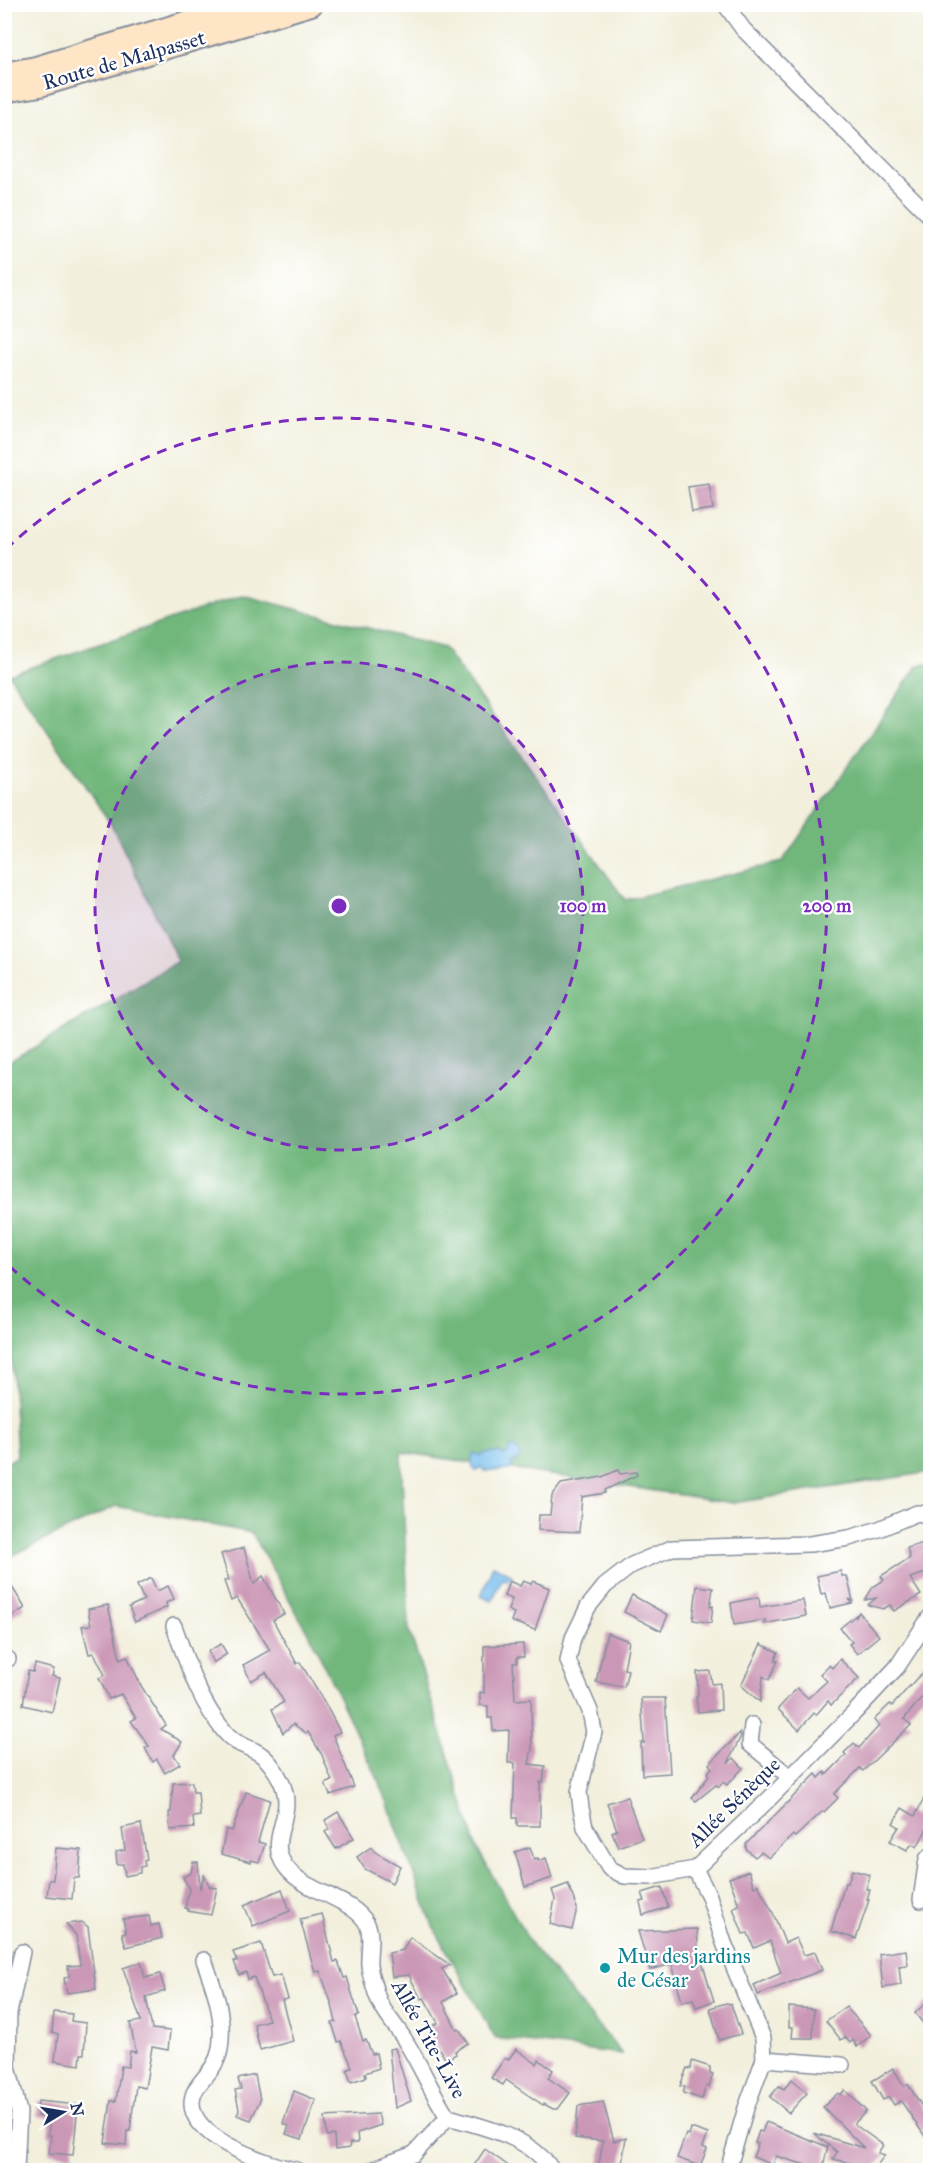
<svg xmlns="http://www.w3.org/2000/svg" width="935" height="2175" font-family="'IM FELL Great Primer',serif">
<rect width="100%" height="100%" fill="#fff"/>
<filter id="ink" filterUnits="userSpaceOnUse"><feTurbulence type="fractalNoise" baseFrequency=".0167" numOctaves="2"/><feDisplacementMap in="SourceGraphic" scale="12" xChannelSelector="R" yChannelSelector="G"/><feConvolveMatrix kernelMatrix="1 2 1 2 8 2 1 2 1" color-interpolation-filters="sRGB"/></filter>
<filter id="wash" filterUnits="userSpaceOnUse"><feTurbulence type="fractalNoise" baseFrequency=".008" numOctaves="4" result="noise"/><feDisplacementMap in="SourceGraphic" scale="24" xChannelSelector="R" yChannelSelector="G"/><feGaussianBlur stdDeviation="1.35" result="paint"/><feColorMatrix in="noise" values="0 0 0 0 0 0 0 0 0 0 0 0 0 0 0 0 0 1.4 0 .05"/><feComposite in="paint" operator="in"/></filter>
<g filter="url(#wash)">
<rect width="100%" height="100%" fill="#f2efdc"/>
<path fill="#71b77c" stroke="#46736d" stroke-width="1.5" d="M242,595L444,648L625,900L782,862L918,665L930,664V1472L733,1503L401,1452L409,1629L477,1848L532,1946L622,2054L495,2038L433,1926L382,1788L313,1642L252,1533L116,1506L5,1559L4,1465L17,1456L11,1355H4L5,1065L178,961L111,824L9,675Z"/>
<g fill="#74bded" stroke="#4876a6" stroke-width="1.5">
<path d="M511,1448L517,1449L520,1455L518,1460L512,1462V1467L509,1470L485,1471L480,1467L476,1471C470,1466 471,1460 474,1453L480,1455C487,1452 493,1454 499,1452L505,1455Z"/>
<path d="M493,1565L511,1574L512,1577L508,1580L502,1578L492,1601L481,1596Z"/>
</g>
<g id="blocks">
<g fill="#cb97b6">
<path d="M709,484L713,509L692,512L688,487Z"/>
<path d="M618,1470L620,1474L636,1472L637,1475L605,1490V1493L582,1497L579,1532L538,1530L539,1515H550L552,1496L561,1484L602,1477Z"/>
<path d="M930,1541V1572L910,1578L921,1595L894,1611L890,1605L883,1609L868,1605L876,1598L865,1600L873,1587L884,1580L881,1576L910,1558L907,1548Z"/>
<path d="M244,1548L254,1584L263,1576L284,1614L273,1620L297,1664L300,1662L326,1705L340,1732L333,1735L354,1787L330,1795L325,1784L332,1781L322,1755L308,1732L306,1733L293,1724L283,1733L272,1709L284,1702L266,1672L251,1681L243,1665L270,1650L237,1598L231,1601L224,1581L229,1580L221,1554Z"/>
<path d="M841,1571L842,1576H847L853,1601L849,1599L852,1603L830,1608L826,1593L821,1594L817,1576Z"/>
<path d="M4,1574L25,1608L4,1621Z"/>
<path d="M151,1578L157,1591L168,1586L174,1599L166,1603L167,1607L135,1622L129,1607L144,1600L137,1585Z"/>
<path d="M509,1581L520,1586L523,1581L531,1584L533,1581L549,1588L535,1630L511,1621L514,1613L508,1610L512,1599L504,1596Z"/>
<path d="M697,1586L713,1588L710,1607L713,1606L711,1623L693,1620Z"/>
<path d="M632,1595L668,1615L661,1631L624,1612Z"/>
<path d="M759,1597L760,1607L803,1600L806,1616L763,1624L765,1620L734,1625L731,1603Z"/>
<path d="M108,1605L120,1659L127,1656L139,1681H138L166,1725L161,1729L182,1742L174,1755L180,1764L165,1773L157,1759L153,1762L145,1748L149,1746L131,1721L136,1718L121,1694L109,1699L99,1678L105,1675L94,1653L89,1654L82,1626L91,1625L88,1609Z"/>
<path d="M859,1612L879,1636L857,1654L849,1644L852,1642L840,1628L856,1615V1617Z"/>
<path d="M607,1633L629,1641L624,1669L628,1670L624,1687L596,1682Z"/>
<path d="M221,1644L227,1654L213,1663L208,1651Z"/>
<path d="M523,1644L524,1657H517V1663H513L515,1700L531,1699L532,1749L529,1764L545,1766L543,1782H540V1826H517V1818H513L515,1763H508L509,1730L493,1731L492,1718H488V1706L480,1705V1692L484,1693V1646Z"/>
<path d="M761,1644L778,1652L775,1660L778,1661L769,1680L763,1676L760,1702L741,1685Z"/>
<path d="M840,1659L859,1678L831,1705L828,1701L816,1715L814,1713L799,1730L778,1709L797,1688L808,1698L827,1681L820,1674L829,1665L832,1668Z"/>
<path d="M35,1664L54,1669L52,1676L60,1678L52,1712L23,1705L28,1671L33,1672Z"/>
<path d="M930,1666V1703L923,1696L904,1719L911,1725L863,1771L860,1768L834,1794L838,1798L824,1812L823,1811L795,1837L793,1835L769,1858L761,1852L755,1857L746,1849V1844L816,1774L819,1778L825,1772L826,1775L846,1755L844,1753L854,1743L859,1748L879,1726L874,1720L890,1704L892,1706L916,1679Z"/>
<path d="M710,1671L712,1684L720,1683L721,1710L698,1712L696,1696L698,1695L697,1672Z"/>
<path d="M641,1698H665L670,1773L642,1775L641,1743H644Z"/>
<path d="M740,1733L741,1736L728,1763L734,1758L743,1768L727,1785L723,1782L719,1787L716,1785L696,1801L692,1798L709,1776L707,1773L712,1768L709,1764Z"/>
<path d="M192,1782L193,1792H198L200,1816L193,1817L194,1828L170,1830L169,1812H171L173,1783Z"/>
<path d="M930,1787V1823L917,1847L912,1844L907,1850L890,1841L899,1827L893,1823L902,1808L915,1816Z"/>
<path d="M246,1792L270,1800L258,1842L265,1844L259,1862L251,1860V1862L221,1854L226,1829L232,1831Z"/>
<path d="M627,1797L642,1838L618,1847L612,1832L617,1830L607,1803Z"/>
<path d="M338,1812L354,1838L336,1849L325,1832L329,1829L325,1820Z"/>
<path d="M141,1824L147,1860L144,1861L145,1866L140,1867V1873L125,1876L123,1864L117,1865L116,1852L125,1850L122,1828Z"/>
<path d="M371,1847L375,1852L400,1866L392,1883L365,1869L357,1857Z"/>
<path d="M530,1847L534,1859L538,1858V1861L546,1858L552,1878L525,1887L515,1852Z"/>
<path d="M56,1848L81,1850L79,1878H74L72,1899L47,1896L49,1880H53Z"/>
<path d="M193,1862H198L200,1889L204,1875L210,1887L217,1888L211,1915L188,1911V1909L185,1908L189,1889L183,1877L191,1873Z"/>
<path d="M852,1870L870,1875L866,1889L870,1890L867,1899L869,1900L856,1939L831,1931L845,1883H848Z"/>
<path d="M749,1871L754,1887L758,1885L773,1913L785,1943L796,1938L804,1955L815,1952L822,1970L758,1995L754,1985L781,1973L770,1941L754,1948L748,1933L743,1934L733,1908L739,1905L729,1878Z"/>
<path d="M568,1884L577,1908L572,1930L550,1924L555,1899L552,1890Z"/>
<path d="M662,1887L668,1907L643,1915L640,1902L645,1901L642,1893Z"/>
<path d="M282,1889L290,1911L253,1926L244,1905Z"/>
<path d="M322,1914L334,1962L338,1961L344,1978L347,1977L353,1997L359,2015L355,2017L363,2041L366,2040L372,2054L376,2053L379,2068L365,2073L366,2077L351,2082L347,2070L352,2067L341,2041L338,2042L332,2023L336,2022L332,2005L320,1971L315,1972L300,1919Z"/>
<path d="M149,1916L151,1926L159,1924L162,1938L126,1947L122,1933L126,1932L123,1919Z"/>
<path d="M82,1922L88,1927L96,1989L67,1993L64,1978L69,1977L68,1966L80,1965L76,1935L66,1924Z"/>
<path d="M697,1929L699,1963L702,1962L714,2001L696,2007L693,1999L682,2002L672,1964L650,1970L638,1931Z"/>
<path d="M410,1937L450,1965L442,1969L457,1993L443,2002L457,2030L459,2029L468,2043L455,2051L456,2054L446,2060L430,2035L428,2028L438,2023L424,1998L421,1999L409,1975L392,1977L389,1953L403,1950Z"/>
<path d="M261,1943L272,1977L281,1975L288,1999L282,2000L293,2041L260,2050L254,2024L269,2020L254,1977L248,1979L246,1972L239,1975L234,1961H237L233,1952Z"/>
<path d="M906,1950L908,1965L899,1966L901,1985L883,1988L879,1954Z"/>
<path d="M141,1962L145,1978L160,1974L165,1991L146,1997L152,2029L170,2031L168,2050L152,2047L145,2088L136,2086L130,2131H127L126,2145L105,2143L111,2101H116L121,2066L128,2067L130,2051L136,2052L130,2023L141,2021L123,1968Z"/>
<path d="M930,1999V2032L915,2013Z"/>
<path d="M726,2003L731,2004L741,2034L719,2040L710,2008Z"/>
<path d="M789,2007L814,2009L813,2038H792L793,2027H789Z"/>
<path d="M846,2007L871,2035L857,2047L853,2040L850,2043L845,2037L841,2040L826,2021Z"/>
<path d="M54,2012L72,2014L71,2021L86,2023L84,2054H81L80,2065L55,2061L58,2034L52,2032Z"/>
<path d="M395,2048L411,2101L395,2108L389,2049Z"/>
<path d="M516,2049L537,2064L539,2060L553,2070L548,2078L570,2093L558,2109H553L544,2104L543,2105L506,2080L503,2085L491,2078L505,2058L508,2060Z"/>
<path d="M692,2061L710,2067V2073L713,2074L709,2087L706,2086L702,2099L683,2093L685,2087L680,2086L687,2068L691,2069Z"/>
<path d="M893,2068L904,2086L908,2084L930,2119V2144L901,2101L894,2105L889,2097L883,2100L872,2081Z"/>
<path d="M255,2075L260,2100L251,2120L237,2115L239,2109L235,2090L241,2089L238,2079Z"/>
<path d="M792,2079L807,2093L789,2113L770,2097L779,2086L784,2089Z"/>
<path d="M845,2090L866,2111L854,2124L883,2145L878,2153L885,2155L874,2169L833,2159L837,2152L814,2133L864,2148L823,2107L838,2093L840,2095Z"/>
<path d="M294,2091L316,2100L302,2139L286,2134L289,2126L283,2123Z"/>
<path d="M38,2101L78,2105L73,2155L49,2153L51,2135H48L50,2118L37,2116Z"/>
<path d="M603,2102L614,2141L626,2138L621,2170H598L603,2141L575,2138L578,2106Z"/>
<path d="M378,2114L381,2125L357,2133L358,2143H350L349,2148L335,2150L334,2135L327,2136L325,2117Z"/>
<path d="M766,2122L828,2147L822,2170L776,2156L773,2165L753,2157L758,2144L755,2143L759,2131L762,2132Z"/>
<path d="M691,2128L708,2134L703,2147L707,2149L700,2166L677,2158L686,2134L689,2135Z"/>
<path d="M485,2149L514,2170H471Z"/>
</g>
</g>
</g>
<g filter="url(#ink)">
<use href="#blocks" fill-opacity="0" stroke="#868f9d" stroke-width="1.5"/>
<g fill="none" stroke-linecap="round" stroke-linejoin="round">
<g stroke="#868f9d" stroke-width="18">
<g id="minor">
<path d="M725,4L743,29L930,216"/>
<path d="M930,1515L917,1513L879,1529L849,1538L810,1544L672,1548L632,1565L605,1586L588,1607L573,1638L568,1661L590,1711L594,1732L579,1792L581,1808L585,1827L609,1868L624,1876L650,1877L695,1869L768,1800L854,1713L897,1667L930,1617"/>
<path d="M174,1626C187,1662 199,1702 225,1732C234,1743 243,1745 255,1751C266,1756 276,1770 281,1781C298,1817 264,1838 286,1867C305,1893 352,1897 367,1924C373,1936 368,1952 369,1965C370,1975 374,1986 377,1996C383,2014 397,2026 406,2042C421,2066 432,2093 448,2117C484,2127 531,2137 552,2170"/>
<path d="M4,1659H8"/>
<path d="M752,1725L750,1744L790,1777"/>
<path d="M695,1869L709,1896L724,1943L763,2038L764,2059L746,2108L728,2170"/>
<path d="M921,1900L927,1859L930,1856"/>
<path d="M204,1960C215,1990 225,2017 220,2049C216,2072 197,2080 193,2096C182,2136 268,2165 296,2170"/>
<path d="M764,2059L842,2065"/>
<path d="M16,2170L19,2112L8,2067L9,2013L22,1952"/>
<path d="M371,2170L414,2154L448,2117"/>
</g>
</g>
<g stroke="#868f9d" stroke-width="26">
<g id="secondary">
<path d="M4,74L36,68L249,4"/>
<path d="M4,91L40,85L311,4"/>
</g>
</g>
<use href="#minor" stroke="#fff" stroke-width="15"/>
<use href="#secondary" stroke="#fee5c5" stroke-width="22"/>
</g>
</g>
<circle cx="339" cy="906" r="244" fill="#7b2cbf" fill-opacity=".12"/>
<g fill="none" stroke="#7b2cbf" stroke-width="3" stroke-dasharray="10 8">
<circle cx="339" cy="906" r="244"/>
<path d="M6 549A488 488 0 1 1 6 1263"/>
</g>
<circle fill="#0f9aa8" stroke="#fff" stroke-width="2" cx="605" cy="1968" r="6"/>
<g text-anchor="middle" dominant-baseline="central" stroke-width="4.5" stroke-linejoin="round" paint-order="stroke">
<g font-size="21" fill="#1b2f5e" stroke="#fff">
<text transform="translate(124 60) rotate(-16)">Route de Malpasset</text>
<text transform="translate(734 1802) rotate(-44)">Allée Sénèque</text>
<text transform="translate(429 2039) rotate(61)">Allée Tite-Live</text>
</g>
<g font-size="21" fill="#0d838f" stroke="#fff" text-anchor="start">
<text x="617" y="1956">Mur des jardins<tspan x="617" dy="24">de César</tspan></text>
</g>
</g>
<circle cx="339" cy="906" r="9" fill="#7b2cbf" stroke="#fff" stroke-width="3"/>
<g font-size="18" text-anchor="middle" font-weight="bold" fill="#7b2cbf" stroke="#fff" stroke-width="4.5" stroke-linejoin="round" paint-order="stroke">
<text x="583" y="912">100 m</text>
<text x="827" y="912">200 m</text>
</g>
<rect width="935" height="2175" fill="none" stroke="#fff" stroke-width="24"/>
<g transform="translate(63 2112) rotate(79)" stroke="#ffffff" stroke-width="4.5" paint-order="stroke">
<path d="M0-4.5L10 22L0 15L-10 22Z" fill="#1b2f5e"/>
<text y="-9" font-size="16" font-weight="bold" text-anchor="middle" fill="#1b2f5e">N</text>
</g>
</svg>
